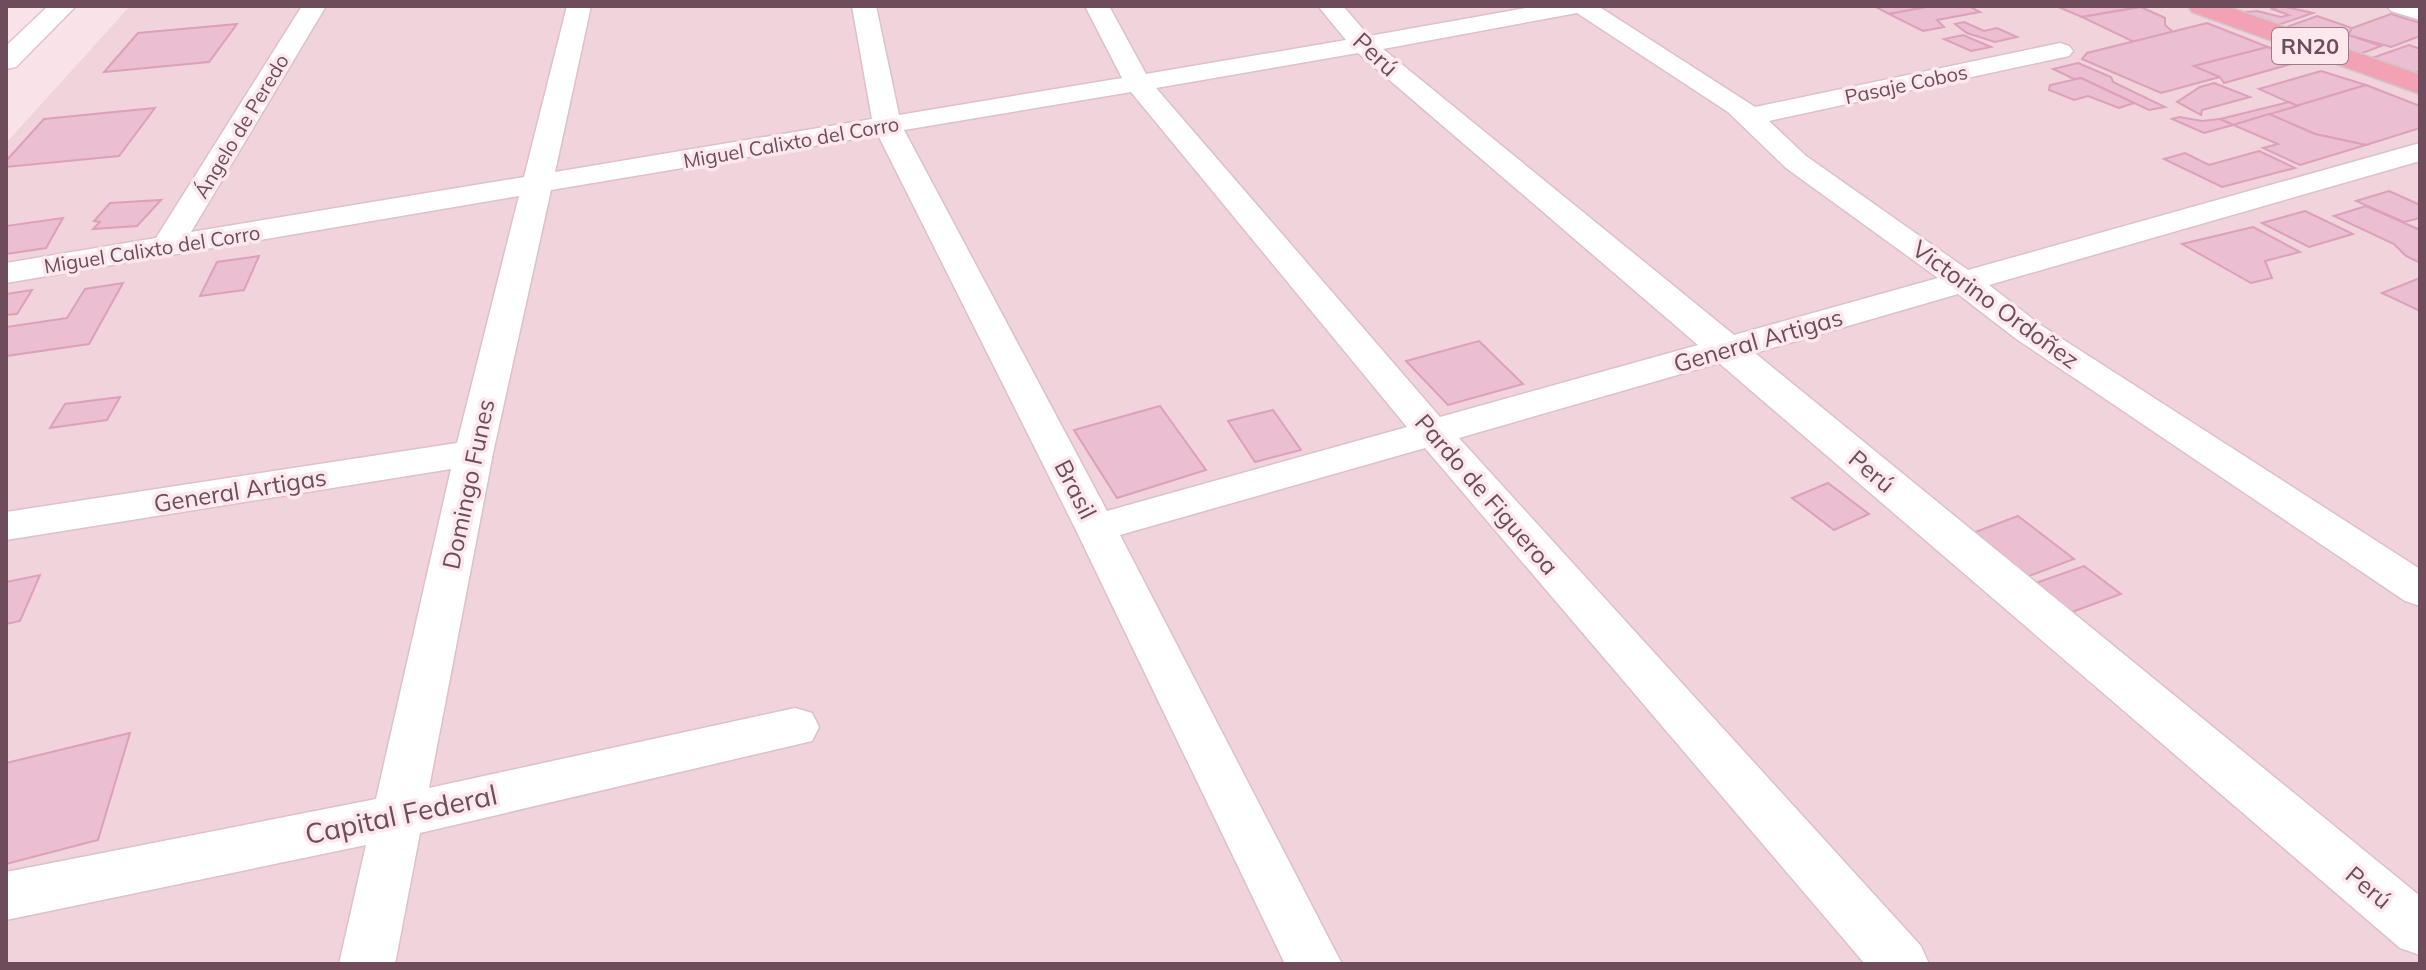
<svg xmlns="http://www.w3.org/2000/svg" width="2426" height="970" font-family="Mulish,sans-serif">
<rect width="100%" height="100%" fill="#fae3e8"/>
<path fill="#f0d3db" d="M130,6H2420V964H6V143Z"/>
<g fill="#ecbed2" stroke="#dda0bb" stroke-width="2">
<path d="M1874,6H1932L1889,14Z"/>
<path d="M1932,6H1969L1980,12L1937,20L1944,27L1923,31L1889,14Z"/>
<path d="M2056,6H2144L2082,17Z"/>
<path d="M2281,6L2313,13L2275,26L2237,13L2257,11L2281,17L2289,15L2272,9Z"/>
<path d="M2141,7L2165,18V25L2173,32L2134,42L2082,17Z"/>
<path d="M2391,14L2420,23V36L2391,47L2348,35L2352,28Z"/>
<path d="M2317,16L2352,28L2348,35L2381,46L2360,54L2284,28Z"/>
<path d="M1964,22L1984,31L1997,28L2017,37L1995,42L1967,33L1955,24Z"/>
<path d="M2207,23L2268,47L2194,66L2220,77L2161,93L2082,59L2087,53Z"/>
<path d="M237,24L209,62L104,72L138,33Z"/>
<path d="M1963,35L1991,47L1971,51L1944,39Z"/>
<path d="M2409,45L2420,49V71L2416,73L2372,58Z"/>
<path d="M2268,47L2298,62L2224,83L2220,77L2194,66Z"/>
<path d="M2078,63L2111,77L2113,82L2165,107L2149,110L2081,78L2074,79L2053,69Z"/>
<path d="M2321,71L2366,85L2297,106L2259,89Z"/>
<path d="M2081,78L2134,103L2119,108L2088,96L2074,100L2049,90L2050,85Z"/>
<path d="M2214,83L2250,97L2202,110L2201,115L2177,102L2200,87Z"/>
<path d="M2366,85L2420,106V128L2366,145L2315,134L2269,114Z"/>
<path d="M2289,102L2297,106L2233,125L2220,119Z"/>
<path d="M155,108L119,156L6,167V161L44,119Z"/>
<path d="M2269,114L2315,134L2366,145L2300,165L2263,148L2278,144L2233,125Z"/>
<path d="M2179,117L2202,121L2220,119L2233,125L2204,133L2172,119Z"/>
<path d="M2259,151L2295,168L2222,187L2164,159L2185,153L2209,165Z"/>
<path d="M2389,191L2420,205V218L2404,222L2356,201Z"/>
<path d="M161,200L137,226L93,229L100,222L94,221L110,203Z"/>
<path d="M2366,206L2420,230V263L2406,256L2394,244L2334,216Z"/>
<path d="M2305,211L2353,234L2309,247L2262,223Z"/>
<path d="M63,218L46,248L6,254V226Z"/>
<path d="M2253,227L2300,252L2265,261L2272,278L2251,283L2182,244Z"/>
<path d="M259,256L244,290L200,296L217,262Z"/>
<path d="M2420,278V311L2382,293Z"/>
<path d="M123,283L89,344L6,356V327L67,318L85,289Z"/>
<path d="M32,290L17,314L6,315V294Z"/>
<path d="M1479,341L1523,384L1448,405L1406,361Z"/>
<path d="M120,397L107,420L50,428L65,404Z"/>
<path d="M1160,406L1206,470L1117,498L1074,430Z"/>
<path d="M1273,410L1301,450L1255,462L1228,421Z"/>
<path d="M1828,483L1869,514L1834,530L1792,498Z"/>
<path d="M2018,516L2074,559L2016,581L1962,537Z"/>
<path d="M2084,566L2121,594L2069,613L2033,584Z"/>
<path d="M40,575L20,621L6,624V582Z"/>
<path d="M130,733L98,840L6,864V763Z"/>
</g>
<g fill="none" stroke-linecap="round" stroke-linejoin="round">
<g stroke="#ddc0ca" stroke-width="3">
<g id="street">
<path d="M302,6H326L191,232L524,177L567,6H591L555,172L872,119L852,6H876L899,115L1122,78L1085,6H1109L1146,74L1346,40L1318,6H1343L1369,36L1537,6H1598L1755,107L2060,43L2069,46L2073,51L2069,56L1769,121L1806,156L1968,270L2420,143V161L1989,285L2039,324L2420,569V606L2405,601L2015,338L1958,294L1755,353L2420,896V955L2400,948L1719,363L1459,438L1921,946L1929,964H1865L1425,448L1120,535L1342,964H1285L1075,528L878,135L551,190L493,453L429,788L795,708L812,713L819,727L812,741L420,833L395,964H339L366,845L6,920V872L376,799L451,469L6,540V512L457,443L519,196L6,283V263L156,238ZM1577,13L1728,112L1786,168L1938,278L1734,335L1383,49ZM1358,53L1698,345L1440,417L1156,88ZM1131,92L1407,427L1107,511L904,130Z"/>
<path d="M2387,6H2420V20L2391,11Z"/>
</g>
</g>
<g stroke="#e3c1cd" stroke-width="3">
<path id="secondary" d="M48,6H76L16,67L6,69V46Z"/>
</g>
<g stroke="#d1c6cb" stroke-width="3">
<path id="primary" d="M2188,6H2226L2420,75V94L2192,12Z"/>
</g>
<use href="#street" fill="#fff" fill-rule="evenodd"/>
<use href="#secondary" fill="#fff" fill-rule="evenodd"/>
<use href="#primary" fill="#f2a2b2" fill-rule="evenodd"/>
</g>
<g text-anchor="middle" dominant-baseline="central" stroke-width="7" stroke-linejoin="round" paint-order="stroke">
<g font-size="20" fill="#6f4c5c" stroke="#fde9ed">
<text transform="translate(1906 84) rotate(-12)">Pasaje Cobos</text>
<text transform="translate(241 126) rotate(-59)">Ángelo de Peredo</text>
<text transform="translate(791 142) rotate(-10)">Miguel Calixto del Corro</text>
<text transform="translate(152 249) rotate(-9)">Miguel Calixto del Corro</text>
</g>
<rect fill="#fde9ed" stroke="#9a7b88" stroke-width="2" x="2272" y="28" width="76" height="36" rx="6"/>
<g font-size="22" font-weight="bold" fill="#6f4c5c">
<text x="2310" y="46">RN20</text>
</g>
<g font-size="24" fill="#6f4c5c" stroke="#fde9ed">
<text transform="translate(1376 54) rotate(43)">Perú</text>
<text transform="translate(1996 304) rotate(36)">Victorino Ordoñez</text>
<text transform="translate(1758 340) rotate(-16)">General Artigas</text>
<text transform="translate(1872 471) rotate(40)">Perú</text>
<text transform="translate(468 484) rotate(-78)">Domingo Funes</text>
<text transform="translate(1076 489) rotate(63)">Brasil</text>
<text transform="translate(240 490) rotate(-9)">General Artigas</text>
<text transform="translate(1487 494) rotate(49)">Pardo de Figueroa</text>
<text transform="translate(2369 887) rotate(40)">Perú</text>
</g>
<g font-size="28" fill="#6f4c5c" stroke="#fde9ed">
<text transform="translate(401 814) rotate(-12)">Capital Federal</text>
</g>
</g>
<rect width="2426" height="970" fill="none" stroke="#6f4c5c" stroke-width="16"/>
</svg>
